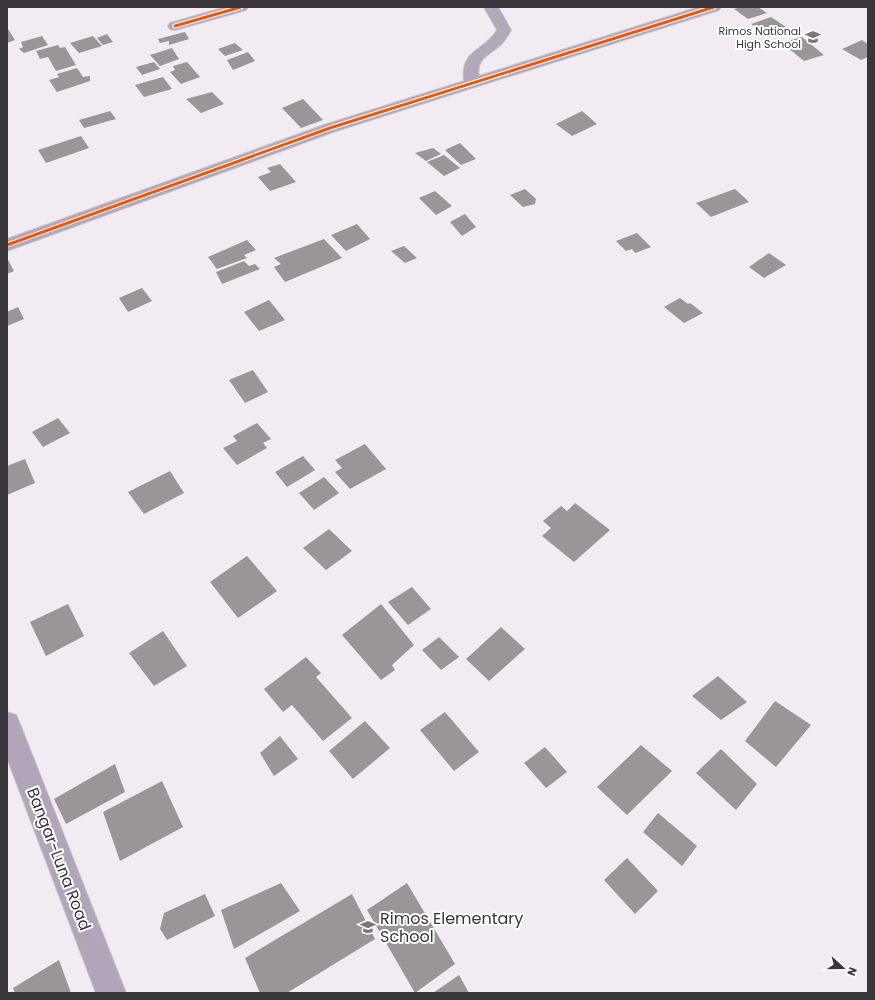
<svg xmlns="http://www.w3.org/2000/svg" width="875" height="1000" font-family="Poppins,sans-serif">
<rect width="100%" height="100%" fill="#f2ebf1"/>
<g fill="#999599">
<path d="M741,7H758L767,13L748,19L734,9Z"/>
<path d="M771,17L789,29L769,36L751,24Z"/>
<path d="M8,29L15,40L7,43V30Z"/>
<path d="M185,32L189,39L169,45V41L160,43L158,39Z"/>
<path d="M107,34L113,42L103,45L97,38Z"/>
<path d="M42,36L48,45L24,53L19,49L23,47L21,42Z"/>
<path d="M93,36L102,46L79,53L70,43Z"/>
<path d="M802,37L824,55L804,61L782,43Z"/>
<path d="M862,40L868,44V57L861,60L842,49Z"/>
<path d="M235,43L243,50L225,56L218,49Z"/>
<path d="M58,45L60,48L65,47L76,65L56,71L48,57L40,59L36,51Z"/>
<path d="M172,48L179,59L160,66L150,55Z"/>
<path d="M248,52L255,61L233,70L227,60Z"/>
<path d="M154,62L160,69L142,75L136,67Z"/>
<path d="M187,62L200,77L181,84L170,72L175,70L173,66Z"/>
<path d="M77,68L83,77L90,76V81L57,92L49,80L59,77L57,74Z"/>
<path d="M163,77L172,89L144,97L135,85Z"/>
<path d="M212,92L224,104L201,113L186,99Z"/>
<path d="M303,99L323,120L301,128L282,108Z"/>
<path d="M110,111L116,119L84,128L79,120Z"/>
<path d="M582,111L597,124L572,136L556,124Z"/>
<path d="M81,136L89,148L46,163L38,150Z"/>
<path d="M460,143L476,159L461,165L445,150Z"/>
<path d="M433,148L441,154L426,161L415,153Z"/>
<path d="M444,155L460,168L444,176L427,162Z"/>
<path d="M280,164L296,182L270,191L258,177L271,172L267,168Z"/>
<path d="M525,189L536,199L535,204L523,207L510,195Z"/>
<path d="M735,189L749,202L711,217L696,203Z"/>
<path d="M435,191L452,206L436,215L419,198Z"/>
<path d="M465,214L476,227L462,236L450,222Z"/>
<path d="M357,224L370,239L346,251L331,235Z"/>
<path d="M637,233L651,247L635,253L632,249L626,251L616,241Z"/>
<path d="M324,239L342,258L285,282L274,267L281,264L274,258Z"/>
<path d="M247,240L256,250L244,255L247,258L217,269L208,257Z"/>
<path d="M404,246L417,258L405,263L391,251Z"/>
<path d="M769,253L786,265L764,278L749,267Z"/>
<path d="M7,258L14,271L7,274Z"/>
<path d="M244,261L249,266L255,264L260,269L222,284L216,272Z"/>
<path d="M142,288L152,301L128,312L119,298Z"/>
<path d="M680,298L688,304L690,303L703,313L684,323L664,307Z"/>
<path d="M269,300L285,320L259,331L244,312Z"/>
<path d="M18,307L24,319L7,326V312Z"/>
<path d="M253,370L268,392L245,403L229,380Z"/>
<path d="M58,418L70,433L43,447L32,432Z"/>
<path d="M257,423L271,439L263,443L267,448L237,465L223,448L237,441L233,436Z"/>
<path d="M365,444L386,469L350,489L335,472L342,468L335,460Z"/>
<path d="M303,456L315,470L287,487L275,472Z"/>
<path d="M25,459L35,483L7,495V466Z"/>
<path d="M170,471L184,493L144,514L128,492Z"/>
<path d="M324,477L339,493L314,510L299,493Z"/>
<path d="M575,503L610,530L574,562L542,536L551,528L543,521L561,506L567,511Z"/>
<path d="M329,529L352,551L326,570L303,548Z"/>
<path d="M247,556L277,591L238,618L210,582Z"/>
<path d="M412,587L431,609L408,625L388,602Z"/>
<path d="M68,604L84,636L46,656L30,622Z"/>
<path d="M381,604L414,645L392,665L395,670L381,680L342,635Z"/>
<path d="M501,627L525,649L489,681L466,659Z"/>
<path d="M163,631L187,666L154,686L129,653Z"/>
<path d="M439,637L459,657L441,670L422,650Z"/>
<path d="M306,657L321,673L316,677L352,718L323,741L292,705L283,712L264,689Z"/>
<path d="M718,676L747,702L721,720L692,696Z"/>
<path d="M775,701L811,725L776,767L745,741Z"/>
<path d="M445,712L479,752L454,771L420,730Z"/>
<path d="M365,721L390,748L353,779L329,751Z"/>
<path d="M280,736L298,759L274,776L260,753Z"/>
<path d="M641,745L672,771L627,815L597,787Z"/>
<path d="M545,747L567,772L546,788L524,763Z"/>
<path d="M721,749L757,784L736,810L696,773Z"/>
<path d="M115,764L125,792L66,824L54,799Z"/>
<path d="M162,781L183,827L120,861L103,812Z"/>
<path d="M658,813L697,846L682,866L643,832Z"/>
<path d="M627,858L658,891L635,914L604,880Z"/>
<path d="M281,883L300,911L234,949L221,910Z"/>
<path d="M407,883L455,964L415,993L367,910Z"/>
<path d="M205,894L215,916L167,940L160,929L164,913Z"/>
<path d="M352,894L375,939L287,993H260L245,958Z"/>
<path d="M59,960L71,993H15L13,988Z"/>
<path d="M459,975L469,993H433Z"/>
</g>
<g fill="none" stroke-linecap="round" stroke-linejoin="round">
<g stroke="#ccc7cc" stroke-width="2">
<g id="street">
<path d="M226,7H248L246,10L175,30L170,29L168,26L170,23Z"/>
<path d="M484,7H498L511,30C507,37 504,43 498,47C487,56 476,60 479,76L699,7H721L719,10L336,131L7,251V239L324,125L464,81C460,49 484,52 497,30Z"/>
</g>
</g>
<g stroke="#ccc7cc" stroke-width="2">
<path id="secondary" d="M7,712L16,715L20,724L126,993H96L7,758Z"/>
</g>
<use href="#street" fill="#b1a9b9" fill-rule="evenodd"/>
<use href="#secondary" fill="#b1a6b9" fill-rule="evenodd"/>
<g stroke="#fff" stroke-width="5">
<g id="cycleway">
<path d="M175,26L241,7"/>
<path d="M7,245L330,128L714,7"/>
</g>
</g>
<use href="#cycleway" stroke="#e8590c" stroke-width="3"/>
</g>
<defs>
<g id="school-bare" transform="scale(1.2)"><path d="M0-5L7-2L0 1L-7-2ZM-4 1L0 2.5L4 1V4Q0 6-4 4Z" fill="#7a757a" stroke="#fff" stroke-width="2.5" paint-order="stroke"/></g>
</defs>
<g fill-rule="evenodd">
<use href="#school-bare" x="813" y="37"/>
<use href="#school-bare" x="368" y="927"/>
</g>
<g text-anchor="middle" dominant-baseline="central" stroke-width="4" stroke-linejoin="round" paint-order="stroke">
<g font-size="11" fill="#3a353a" stroke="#fff" text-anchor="end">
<text x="801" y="31">Rimos National<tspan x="801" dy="13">High School</tspan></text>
</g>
<g font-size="16" fill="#3a353a" stroke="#fff">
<text transform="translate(59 859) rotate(69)">Bangar-Luna Road</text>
</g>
<g font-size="16" fill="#3a353a" stroke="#fff" text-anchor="start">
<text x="380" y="918">Rimos Elementary<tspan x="380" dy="18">School</tspan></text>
</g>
</g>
<rect width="875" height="1000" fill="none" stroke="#3a353a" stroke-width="16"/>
<g transform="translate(843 968) rotate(111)" stroke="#ffffff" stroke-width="3" paint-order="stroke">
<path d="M0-3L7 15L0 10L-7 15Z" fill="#3a353a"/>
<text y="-6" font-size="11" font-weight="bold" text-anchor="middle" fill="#3a353a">N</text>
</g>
</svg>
